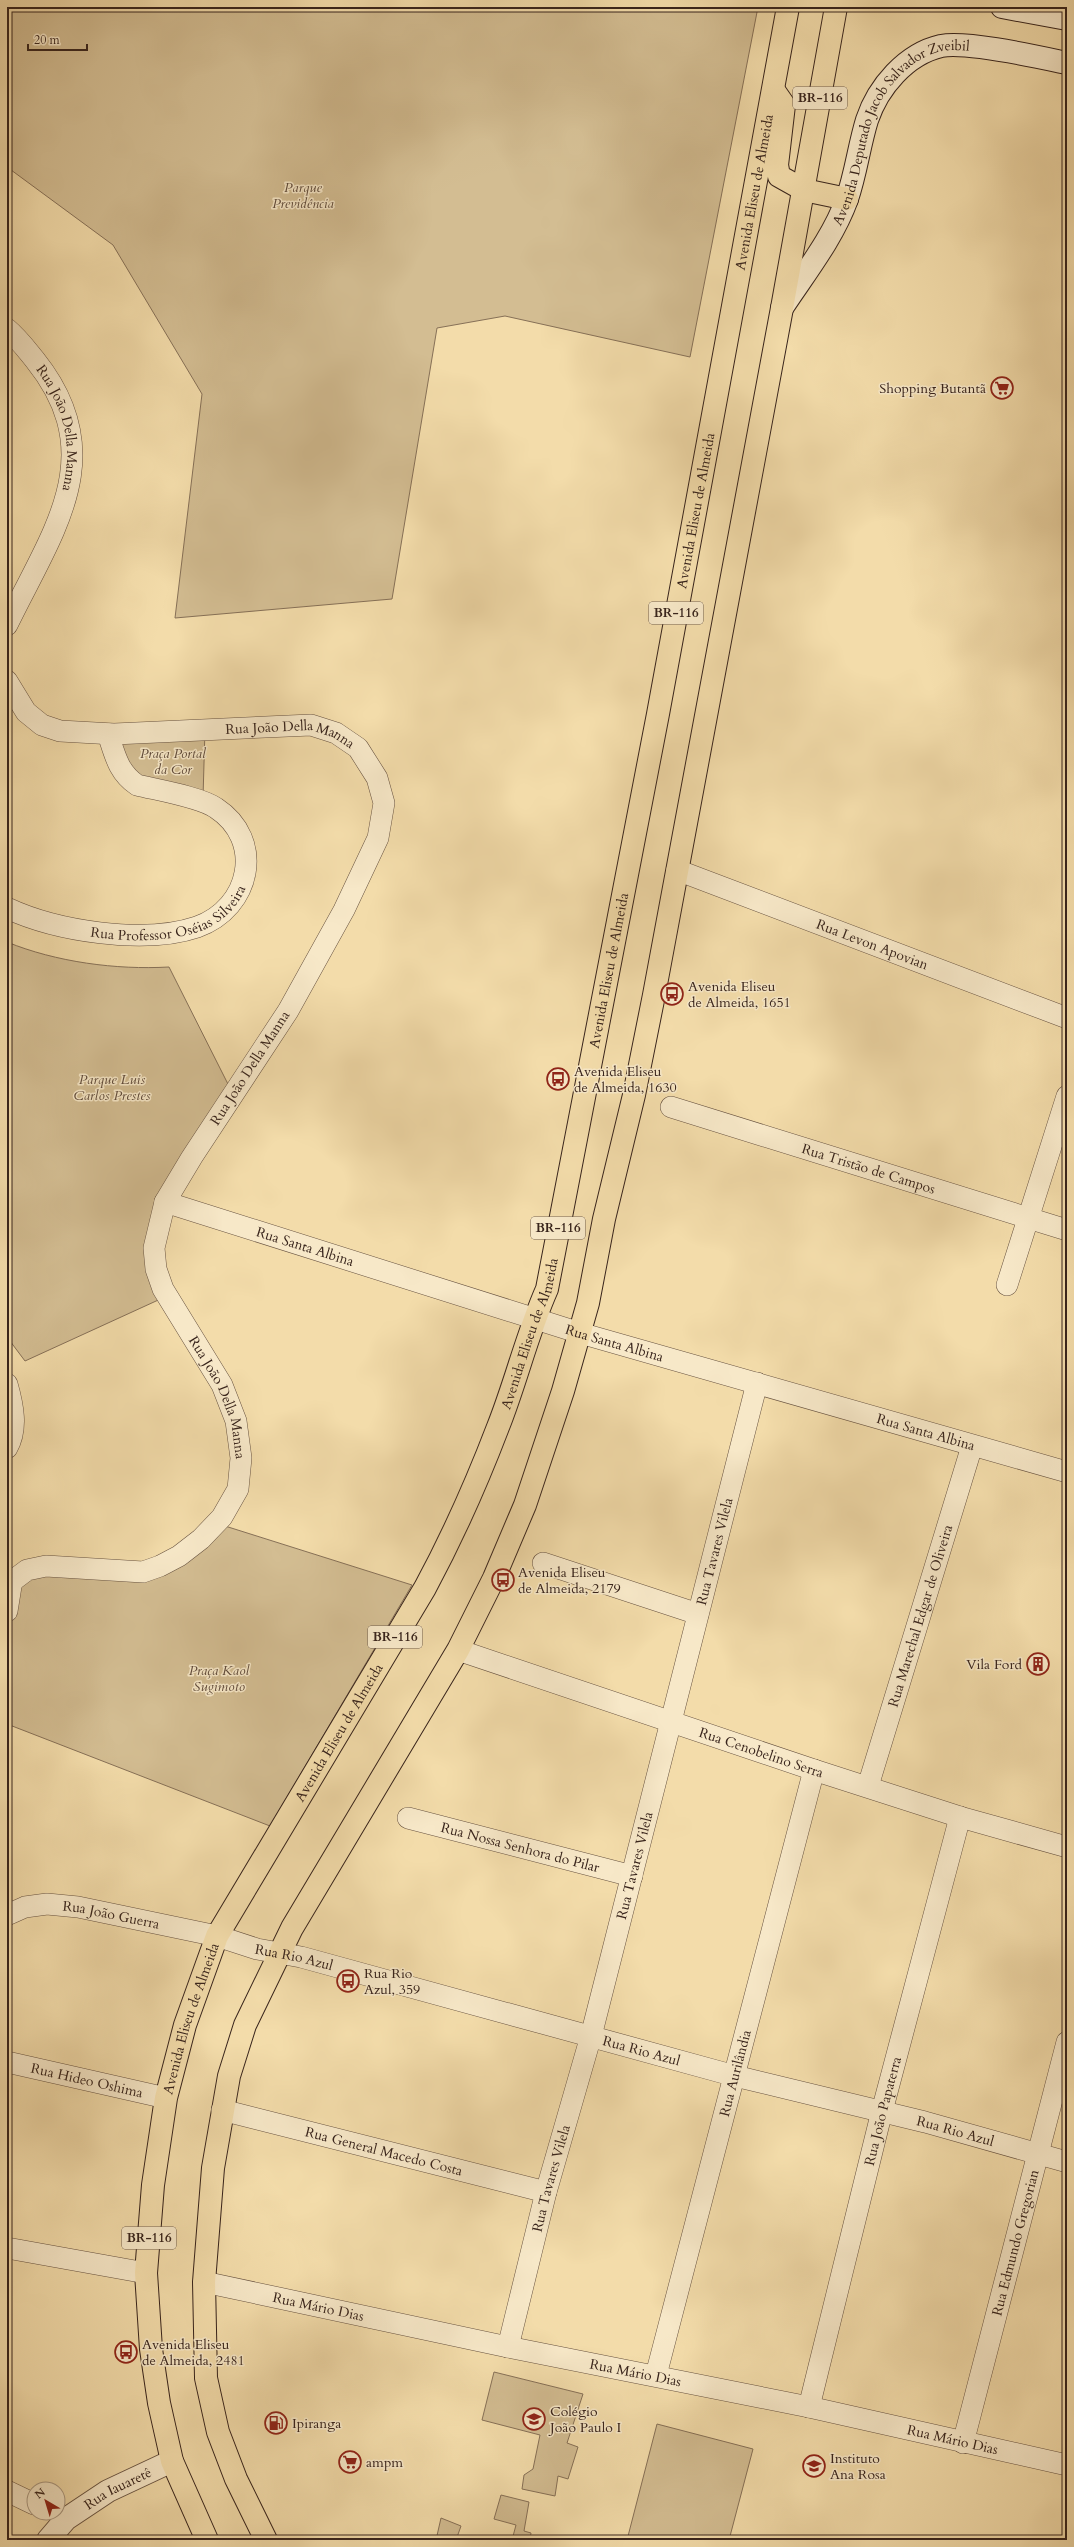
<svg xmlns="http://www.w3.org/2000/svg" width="1074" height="2547" font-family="Cardo,serif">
<rect width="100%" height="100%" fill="#f3dcaa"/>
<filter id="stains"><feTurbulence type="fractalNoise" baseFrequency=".005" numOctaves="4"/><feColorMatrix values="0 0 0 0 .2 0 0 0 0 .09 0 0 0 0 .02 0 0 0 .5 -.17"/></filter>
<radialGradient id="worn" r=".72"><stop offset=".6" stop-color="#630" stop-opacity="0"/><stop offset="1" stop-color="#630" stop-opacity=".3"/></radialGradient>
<g fill="#d3bd92" stroke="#867057">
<path d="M7,7H758L690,357L505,316L437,328L392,599L175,618L202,394L113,245L7,167Z"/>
<path d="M205,729L203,798L138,784L114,734Z"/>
<path d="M7,942C56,962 116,970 169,967L233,1094L154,1248L167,1296L25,1361L7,1337Z"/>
<path d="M225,1526L412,1585L270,1826L7,1724V1635L15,1584L45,1575L154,1576Z"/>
<path d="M494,2372L583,2394L567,2443L578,2447L568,2479L558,2476L555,2496L522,2489L524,2475L533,2469L540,2435L482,2420Z"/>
<path d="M657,2424L753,2449L729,2540H627Z"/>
<path d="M501,2495L529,2502L524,2531L531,2533L530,2540H512L516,2525L494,2519Z"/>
<path d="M441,2518L461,2526L456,2540H436Z"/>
</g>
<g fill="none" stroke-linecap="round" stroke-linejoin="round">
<g stroke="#675240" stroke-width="22">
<g id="minor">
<path id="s1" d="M7,329C18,338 26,349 35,360C112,456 52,532 7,625"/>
<path id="s2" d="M7,681L26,712L42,725L60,731L114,734L311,725L336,733L358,748L377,778L384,803L378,838L344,910L288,1011L192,1157L165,1202L154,1248L156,1269L163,1289L222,1385L236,1421L241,1458L238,1489L222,1517L201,1539L179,1556L160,1566L143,1572L46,1566L27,1570L7,1585"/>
<path id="s3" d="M677,870L1067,1018"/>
<path id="s4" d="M7,908C56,931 144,945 197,927C251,908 265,840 216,808C200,797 157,790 137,785C118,772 115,755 108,734"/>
<path id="s5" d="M671,1107L1067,1230"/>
<path id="s6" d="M165,1202L580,1333L1067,1472"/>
<path d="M1007,1285L1067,1096"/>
<path d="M7,1384C13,1405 18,1429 7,1448"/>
<path d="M543,1563L698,1614"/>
<path d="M7,1611L12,1580"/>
<path id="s7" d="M458,1650L814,1770L960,1817L1067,1847"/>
<path id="s8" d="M868,1786L972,1446"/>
<path id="s9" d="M408,1818L632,1876"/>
<path id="s10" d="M7,1915L25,1907L47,1904L78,1907L217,1936L257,1949L301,1957L735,2076L925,2122L1067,2162"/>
<path id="s11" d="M7,2062L166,2098"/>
<path id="s12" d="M222,2110L546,2192"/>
<path d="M7,2248L146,2273"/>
<path id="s13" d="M204,2282L508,2347L809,2407L1067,2465"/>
<path id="s14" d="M508,2347L546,2192L591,2036L757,1383"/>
<path id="s15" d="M656,2375L814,1770"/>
<path id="s16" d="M809,2407L882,2111L960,1817"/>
<path id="s17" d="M963,2443L1067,2042"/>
<path d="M7,2491L34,2504"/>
</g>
</g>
<g stroke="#675240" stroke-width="24">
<g id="tertiary">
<path id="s18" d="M48,2540L66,2519L108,2491L172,2461"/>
</g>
</g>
<g stroke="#38241c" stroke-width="24">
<g id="secondary">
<path d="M1002,7L1067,19"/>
<path id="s19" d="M782,308C805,273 833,238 847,199C856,173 859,146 867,120C878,87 906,54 941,46C968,41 1038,57 1067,63"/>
</g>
</g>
<g stroke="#38241c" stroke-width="24">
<g id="primary">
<path d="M775,92L784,105L777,165L779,176L804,190L847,199"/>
<path id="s20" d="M207,2540L172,2461L159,2403L151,2349L146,2273L153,2185L166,2098L185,2025L217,1936L425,1588C453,1536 477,1482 498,1427C516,1382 527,1334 547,1289L658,714L788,7"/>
<path d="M266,2540L236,2479L218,2432L206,2378L204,2282L213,2168L229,2076L245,2025L292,1928L458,1650L494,1578L525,1505L563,1391L588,1303L604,1219L634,1095L654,995L782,308L836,7"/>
</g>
</g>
<use href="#minor" stroke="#f7e8c8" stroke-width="21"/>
<use href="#tertiary" stroke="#f7e8c8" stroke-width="22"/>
<use href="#secondary" stroke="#f7e8c8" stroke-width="22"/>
<use href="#primary" stroke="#f3dcaa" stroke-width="22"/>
</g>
<defs>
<g id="supermarket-ring" transform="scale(1.15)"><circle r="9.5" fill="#f7e8c8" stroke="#8f2418" stroke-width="1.5"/><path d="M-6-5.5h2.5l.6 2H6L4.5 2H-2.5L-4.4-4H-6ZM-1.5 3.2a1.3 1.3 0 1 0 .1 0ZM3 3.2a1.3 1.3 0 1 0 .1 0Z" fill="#8f2418"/></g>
<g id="bus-ring" transform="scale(1.15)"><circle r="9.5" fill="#f7e8c8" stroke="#8f2418" stroke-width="1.5"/><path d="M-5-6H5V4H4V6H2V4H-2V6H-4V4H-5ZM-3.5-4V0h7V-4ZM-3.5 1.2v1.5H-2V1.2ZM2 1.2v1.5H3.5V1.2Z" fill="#8f2418"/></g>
<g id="building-ring" transform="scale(1.15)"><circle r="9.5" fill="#f7e8c8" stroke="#8f2418" stroke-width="1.5"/><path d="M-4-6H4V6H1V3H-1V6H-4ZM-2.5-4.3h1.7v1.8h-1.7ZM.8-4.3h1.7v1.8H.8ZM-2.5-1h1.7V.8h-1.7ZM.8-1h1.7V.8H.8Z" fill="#8f2418"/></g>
<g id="school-ring" transform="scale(1.15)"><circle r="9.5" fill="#f7e8c8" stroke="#8f2418" stroke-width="1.5"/><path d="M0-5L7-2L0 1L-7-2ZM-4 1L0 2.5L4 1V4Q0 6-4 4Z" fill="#8f2418"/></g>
<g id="fuel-ring" transform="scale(1.15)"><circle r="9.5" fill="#f7e8c8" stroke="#8f2418" stroke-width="1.5"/><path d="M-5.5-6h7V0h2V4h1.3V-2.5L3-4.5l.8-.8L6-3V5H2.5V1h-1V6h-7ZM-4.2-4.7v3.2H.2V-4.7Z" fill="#8f2418"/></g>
</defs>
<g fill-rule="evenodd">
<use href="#supermarket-ring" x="1002" y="388"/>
<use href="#bus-ring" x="672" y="994"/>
<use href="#bus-ring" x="558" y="1079"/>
<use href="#bus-ring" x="503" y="1580"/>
<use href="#building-ring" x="1038" y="1664"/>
<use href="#bus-ring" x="348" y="1981"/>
<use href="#bus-ring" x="126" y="2352"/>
<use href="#school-ring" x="534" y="2419"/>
<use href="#fuel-ring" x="276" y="2423"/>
<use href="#supermarket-ring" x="350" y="2462"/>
<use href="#school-ring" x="814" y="2466"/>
</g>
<g text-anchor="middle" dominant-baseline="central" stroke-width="3" stroke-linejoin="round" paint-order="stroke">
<g fill="#f7e8c8" stroke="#715f50" stroke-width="1">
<rect x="793" y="87" width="54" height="22" rx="3"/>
<rect x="649" y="602" width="54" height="22" rx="3"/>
<rect x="531" y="1217" width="54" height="22" rx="3"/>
<rect x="368" y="1626" width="54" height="22" rx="3"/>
<rect x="122" y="2227" width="54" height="22" rx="3"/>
</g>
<g font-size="13" font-weight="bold" fill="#38241c">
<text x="820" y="98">BR-116</text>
<text x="676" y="613">BR-116</text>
<text x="558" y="1228">BR-116</text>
<text x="395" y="1637">BR-116</text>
<text x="149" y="2238">BR-116</text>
</g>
<g font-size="14" fill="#38241c" stroke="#f7e8c8">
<text stroke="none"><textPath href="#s19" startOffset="223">Avenida Deputado Jacob Salvador Zveibil</textPath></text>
<text stroke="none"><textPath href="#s20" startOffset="2468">Avenida Eliseu de Almeida</textPath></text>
<text stroke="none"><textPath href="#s1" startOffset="116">Rua João Della Manna</textPath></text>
<text stroke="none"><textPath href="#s20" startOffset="2144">Avenida Eliseu de Almeida</textPath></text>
<text stroke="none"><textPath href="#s2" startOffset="308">Rua João Della Manna</textPath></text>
<text stroke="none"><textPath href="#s4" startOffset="172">Rua Professor Oséias Silveira</textPath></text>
<text stroke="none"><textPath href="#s3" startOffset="209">Rua Levon Apovian</textPath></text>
<text stroke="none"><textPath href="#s20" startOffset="1676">Avenida Eliseu de Almeida</textPath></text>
<text transform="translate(250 1068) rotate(-57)">Rua João Della Manna</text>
<text stroke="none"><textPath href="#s5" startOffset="207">Rua Tristão de Campos</textPath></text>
<text stroke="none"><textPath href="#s6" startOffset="147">Rua Santa Albina</textPath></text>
<text stroke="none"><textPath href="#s20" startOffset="1304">Avenida Eliseu de Almeida</textPath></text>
<text stroke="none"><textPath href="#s6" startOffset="471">Rua Santa Albina</textPath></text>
<text stroke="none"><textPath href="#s2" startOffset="1112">Rua João Della Manna</textPath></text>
<text stroke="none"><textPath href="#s6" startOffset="795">Rua Santa Albina</textPath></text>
<text stroke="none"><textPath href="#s14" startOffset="822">Rua Tavares Vilela</textPath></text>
<text stroke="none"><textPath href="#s8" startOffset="178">Rua Marechal Edgar de Oliveira</textPath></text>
<text stroke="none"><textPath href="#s20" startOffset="860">Avenida Eliseu de Almeida</textPath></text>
<text stroke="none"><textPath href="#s7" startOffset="320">Rua Cenobelino Serra</textPath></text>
<text stroke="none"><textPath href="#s9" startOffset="116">Rua Nossa Senhora do Pilar</textPath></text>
<text stroke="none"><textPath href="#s14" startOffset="498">Rua Tavares Vilela</textPath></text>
<text stroke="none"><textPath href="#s10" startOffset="107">Rua João Guerra</textPath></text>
<text stroke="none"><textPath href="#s10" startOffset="295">Rua Rio Azul</textPath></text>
<text stroke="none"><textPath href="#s20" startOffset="536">Avenida Eliseu de Almeida</textPath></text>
<text stroke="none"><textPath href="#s10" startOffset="655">Rua Rio Azul</textPath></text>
<text stroke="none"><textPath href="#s15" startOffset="312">Rua Aurilândia</textPath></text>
<text stroke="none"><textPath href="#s11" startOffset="82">Rua Hideo Oshima</textPath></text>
<text stroke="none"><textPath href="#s16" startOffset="305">Rua João Papaterra</textPath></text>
<text stroke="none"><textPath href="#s10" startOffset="979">Rua Rio Azul</textPath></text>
<text stroke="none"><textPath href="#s12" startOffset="167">Rua General Macedo Costa</textPath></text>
<text stroke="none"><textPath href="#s14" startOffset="174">Rua Tavares Vilela</textPath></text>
<text stroke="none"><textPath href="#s17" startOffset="207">Rua Edmundo Gregorian</textPath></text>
<text stroke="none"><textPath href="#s13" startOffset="117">Rua Mário Dias</textPath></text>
<text stroke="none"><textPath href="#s13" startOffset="441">Rua Mário Dias</textPath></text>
<text stroke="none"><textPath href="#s13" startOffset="765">Rua Mário Dias</textPath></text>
<text stroke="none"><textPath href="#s18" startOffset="88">Rua Iauaretê</textPath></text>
</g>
<g font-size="14" font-style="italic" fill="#5f4a3a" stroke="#f7e8c8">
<text x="303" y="187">Parque<tspan x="303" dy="16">Previdência</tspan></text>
<text x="173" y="753">Praça Portal<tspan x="173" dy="16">da Cor</tspan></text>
<text x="112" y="1079">Parque Luis<tspan x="112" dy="16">Carlos Prestes</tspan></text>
<text x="219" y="1670">Praça Kaol<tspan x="219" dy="16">Sugimoto</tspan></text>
</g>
<g font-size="14" fill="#38241c" stroke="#f7e8c8" text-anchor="start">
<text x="986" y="388" text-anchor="end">Shopping Butantã</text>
<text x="688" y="986">Avenida Eliseu<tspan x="688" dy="16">de Almeida, 1651</tspan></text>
<text x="574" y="1071">Avenida Eliseu<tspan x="574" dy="16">de Almeida, 1630</tspan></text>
<text x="518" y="1572">Avenida Eliseu<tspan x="518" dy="16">de Almeida, 2179</tspan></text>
<text x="1022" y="1664" text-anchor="end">Vila Ford</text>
<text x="364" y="1973">Rua Rio<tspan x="364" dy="16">Azul, 359</tspan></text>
<text x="142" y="2344">Avenida Eliseu<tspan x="142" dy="16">de Almeida, 2481</tspan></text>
<text x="550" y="2411">Colégio<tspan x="550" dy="16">João Paulo I</tspan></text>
<text x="292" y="2423">Ipiranga</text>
<text x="830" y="2458">Instituto<tspan x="830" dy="16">Ana Rosa</tspan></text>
<text x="366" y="2462">ampm</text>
</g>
</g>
<rect width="1074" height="2547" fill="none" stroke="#f3dcaa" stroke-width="24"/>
<rect x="8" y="8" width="1058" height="2531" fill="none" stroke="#38241c" stroke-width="2"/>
<rect x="12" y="12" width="1050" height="2523" fill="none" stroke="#38241c"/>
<g transform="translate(46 2501) rotate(322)"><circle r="19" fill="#f7e8c8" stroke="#ab9a83"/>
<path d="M0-3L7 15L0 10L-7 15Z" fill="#8f2418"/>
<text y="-6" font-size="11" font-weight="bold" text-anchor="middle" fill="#38241c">N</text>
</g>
<path d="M28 44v6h59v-6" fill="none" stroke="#38241c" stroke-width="2"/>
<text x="34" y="44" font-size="12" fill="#38241c" stroke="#f7e8c8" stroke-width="3" paint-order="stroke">20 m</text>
<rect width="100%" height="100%" filter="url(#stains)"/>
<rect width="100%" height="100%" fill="url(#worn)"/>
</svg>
